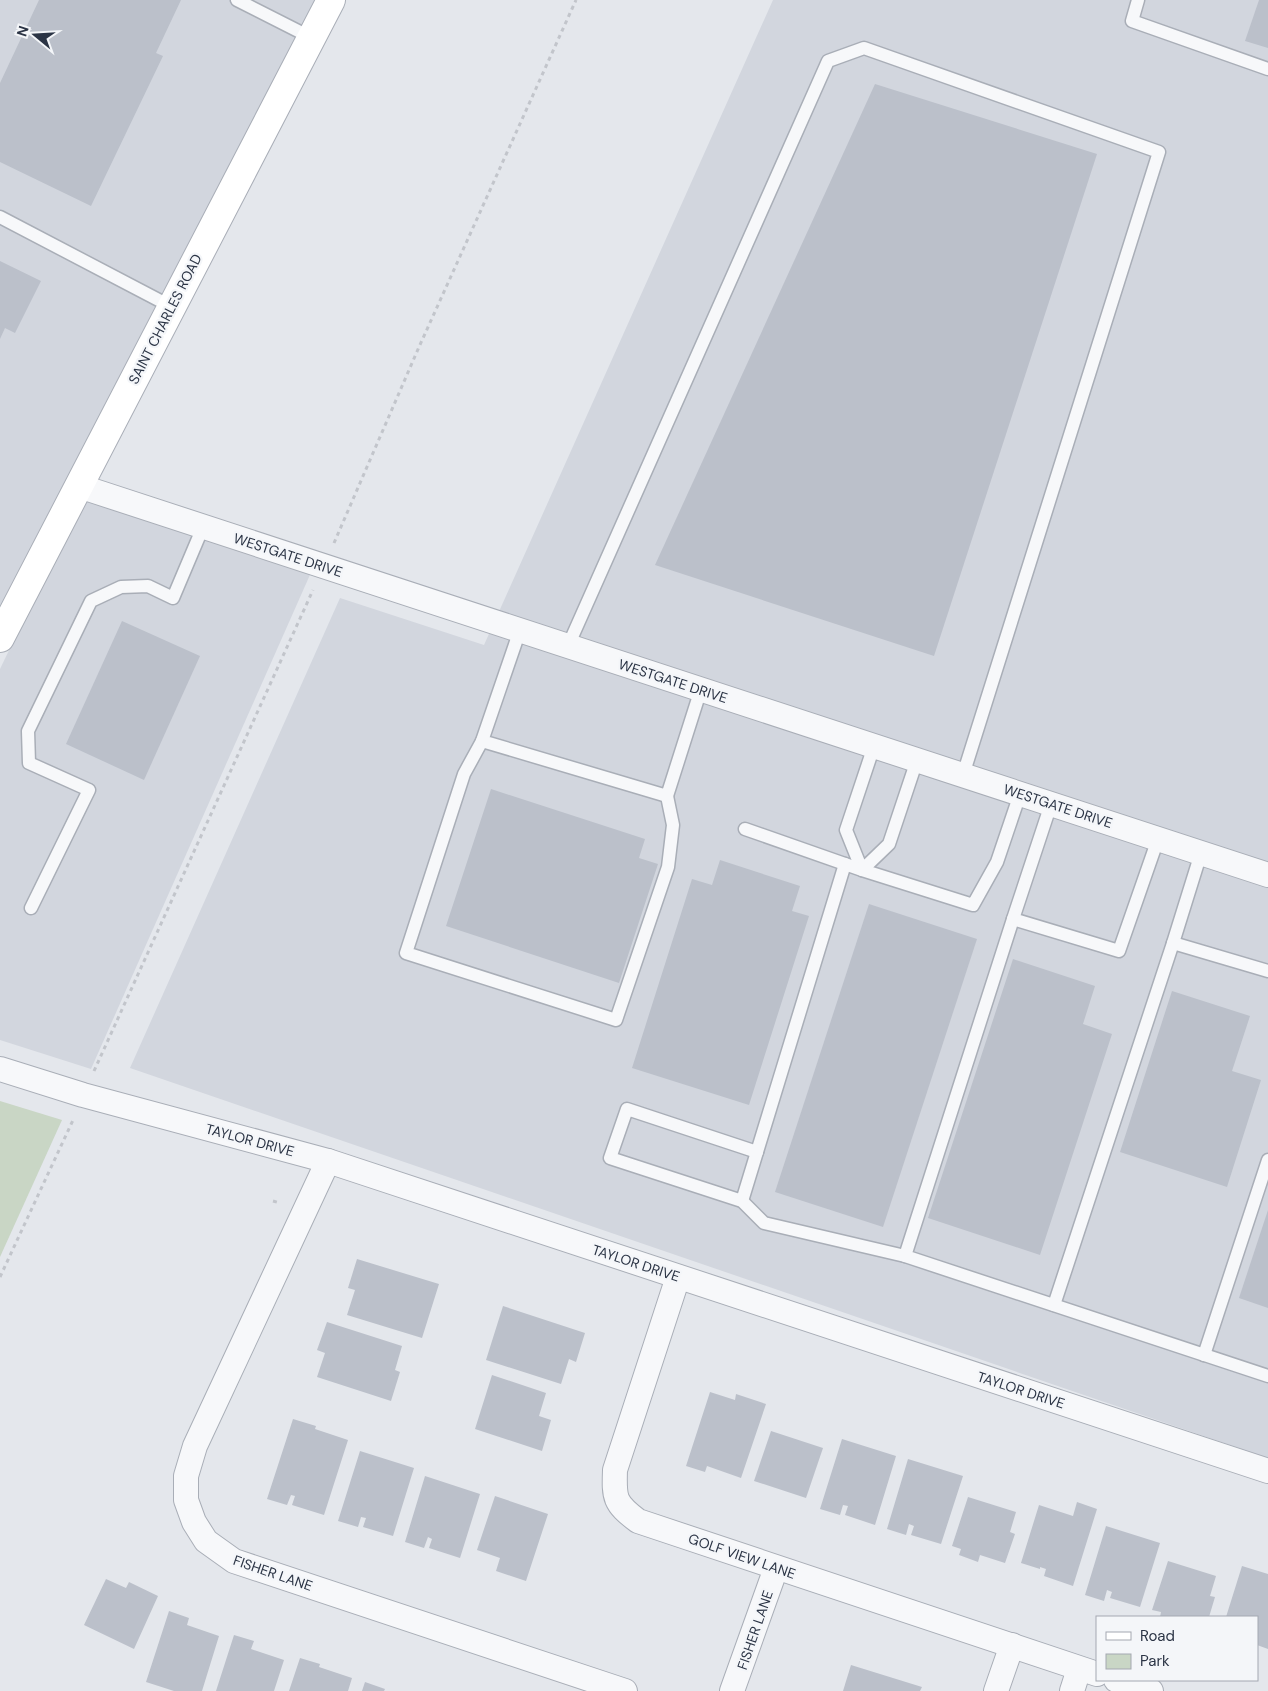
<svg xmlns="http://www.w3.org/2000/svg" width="1268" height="1691" font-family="'DM Sans',sans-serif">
<rect width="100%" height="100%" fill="#e4e7ec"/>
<g fill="#d2d6de">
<path d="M0,0H323L0,607Z"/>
<path d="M773,0H1268V1458L130,1068L340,598L484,645Z"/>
<path d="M85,493L313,568L91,1069L0,1040V669Z"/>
</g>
<path fill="#c9d6c5" d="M0,1101L62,1120L0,1257Z"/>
<g fill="#bbc0ca">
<path d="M39,0H181L156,53L163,56L91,206L0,162V83Z"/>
<path d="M1259,0H1268V48L1245,41Z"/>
<path d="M875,84L1097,154L934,656L655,565Z"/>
<path d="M0,261L41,281L15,333L5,328L0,339Z"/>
<path d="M122,621L200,656L144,780L66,744Z"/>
<path d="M491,789L645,839L639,858L658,864L619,983L446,926Z"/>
<path d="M720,860L800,886L792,911L809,916L749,1105L632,1068L692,879L712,885Z"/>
<path d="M869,904L977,939L883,1227L775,1192Z"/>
<path d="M1013,959L1095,986L1083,1024L1112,1034L1040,1255L928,1218Z"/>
<path d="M1172,991L1250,1016L1232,1071L1261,1080L1227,1187L1120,1152Z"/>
<path d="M1268,1210V1308L1239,1298Z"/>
<path d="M357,1259L439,1284L422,1338L347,1315L355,1290L348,1288Z"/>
<path d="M503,1306L585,1333L576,1362L569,1359L561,1384L486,1360Z"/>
<path d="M327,1322L402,1346L395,1370L400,1372L391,1401L317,1377L325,1353L317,1350Z"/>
<path d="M492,1375L546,1393L539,1416L551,1420L542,1451L475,1429Z"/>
<path d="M710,1392L735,1400L736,1394L766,1404L741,1478L707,1466L705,1472L686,1466Z"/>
<path d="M293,1419L316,1426L315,1429L348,1440L324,1515L292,1505L295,1496L291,1495L287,1505L267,1499Z"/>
<path d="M771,1431L823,1448L806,1498L754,1481Z"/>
<path d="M842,1439L896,1456L875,1525L845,1515L848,1506L843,1505L840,1515L820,1509Z"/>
<path d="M360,1451L414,1468L393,1536L363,1527L366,1518L361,1517L358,1527L338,1521Z"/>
<path d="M908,1459L963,1476L941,1544L911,1535L914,1526L909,1524L906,1535L887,1529Z"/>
<path d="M425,1476L480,1494L460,1558L429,1548L432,1539L428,1537L424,1548L405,1542Z"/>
<path d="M495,1496L548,1514L526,1581L496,1571L500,1558L477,1550Z"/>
<path d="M968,1497L1016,1512L1010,1532L1015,1534L1005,1563L980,1555L978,1562L959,1555L961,1549L952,1546Z"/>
<path d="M1077,1502L1097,1509L1073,1586L1044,1576L1046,1569L1040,1567V1569L1021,1563L1039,1505L1073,1516Z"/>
<path d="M1106,1526L1160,1543L1140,1607L1110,1598L1112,1592L1107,1590L1104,1601L1085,1595Z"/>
<path d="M1168,1561L1216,1576L1210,1596L1215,1597L1209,1617H1160L1161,1612L1152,1610Z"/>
<path d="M1242,1566L1268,1574V1649L1257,1645V1617H1226Z"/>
<path d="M106,1579L126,1588L129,1582L158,1596L134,1649L84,1625Z"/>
<path d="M169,1611L189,1618L187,1625L219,1636L202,1691H174L146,1682Z"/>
<path d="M234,1635L254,1641L251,1649L284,1660L274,1691H216Z"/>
<path d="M300,1658L320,1664L319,1667L352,1678L348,1691H289Z"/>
<path d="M851,1665L922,1687L920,1691H843Z"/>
<path d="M365,1682L385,1689L384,1691H362Z"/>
</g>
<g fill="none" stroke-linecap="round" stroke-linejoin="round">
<g stroke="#a9aeb7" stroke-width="15">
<g id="lane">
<path d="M237,0L312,38"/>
<path d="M1138,0L1132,21L1268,69"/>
<path d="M0,217L172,307"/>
<path d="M520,630L482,741L667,796L701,689"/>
<path d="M568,646L828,61L864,48L1159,152L963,775"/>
<path d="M482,741L464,774L406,953L616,1020L668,867L673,825L667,796"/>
<path d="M874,746L846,830L862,870L889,844L917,760"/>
<path d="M1051,804L1013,919L1119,951L1158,839"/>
<path d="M745,829L862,870L973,905L997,862L1020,794"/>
<path d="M1201,853L1173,943L1268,971"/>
<path d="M31,908L89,790L29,763L28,731L91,601L121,587L148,586L173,598L203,527"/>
<path d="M1013,919L905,1256L1268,1376"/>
<path d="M757,1152L627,1109L610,1158L742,1201L764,1223L905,1256"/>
<path d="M742,1201L845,864"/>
<path d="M1054,1305L1173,943"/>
<path d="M1204,1355L1268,1160"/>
</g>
</g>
<g stroke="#a9aeb7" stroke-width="26">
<g id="street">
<path d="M79,486L1268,875"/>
<path d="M0,1069L83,1095L328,1161L1268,1471"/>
<path d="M328,1161L195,1446L186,1476V1500L194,1522L206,1541L234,1561L625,1691"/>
<path d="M678,1277L615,1470C614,1498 614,1503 638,1521L1097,1674"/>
<path d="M1116,1680L1151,1691"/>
<path d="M732,1691L776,1568"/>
<path d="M996,1691L1012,1645"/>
<path d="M1072,1691L1079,1669"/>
</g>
</g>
<g stroke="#a9aeb7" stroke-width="30">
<path id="secondary" d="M0,638L331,0"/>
</g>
<g stroke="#c2c5cb" stroke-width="3" stroke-dasharray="4 4" stroke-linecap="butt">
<path d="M334,543L419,347L576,0"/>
<path d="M94,1071L313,590"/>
<path d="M273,1201L280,1203"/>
<path d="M0,1277L74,1118"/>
</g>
<use href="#lane" stroke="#f7f8fa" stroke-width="12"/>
<use href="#street" stroke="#f7f8fa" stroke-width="24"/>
<use href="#secondary" stroke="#fff" stroke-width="28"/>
</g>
<g text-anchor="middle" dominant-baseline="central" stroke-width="4.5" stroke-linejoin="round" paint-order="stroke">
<g font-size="14" fill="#2b3445" stroke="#f4f6f9">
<text transform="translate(165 319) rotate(-63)">SAINT CHARLES ROAD</text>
<text transform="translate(288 555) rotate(18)">WESTGATE DRIVE</text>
<text transform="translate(673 681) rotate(18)">WESTGATE DRIVE</text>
<text transform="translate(1058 806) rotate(18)">WESTGATE DRIVE</text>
<text transform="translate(250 1140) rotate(15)">TAYLOR DRIVE</text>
<text transform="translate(636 1263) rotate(18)">TAYLOR DRIVE</text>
<text transform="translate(1021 1390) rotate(18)">TAYLOR DRIVE</text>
<text transform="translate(742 1556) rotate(19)">GOLF VIEW LANE</text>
<text transform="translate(273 1573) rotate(19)">FISHER LANE</text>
<text transform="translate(755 1630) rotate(-71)">FISHER LANE</text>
</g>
</g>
<rect x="1096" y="1616" width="162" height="65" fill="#f4f6f9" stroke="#a4a8b1"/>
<rect x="1106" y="1632" width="25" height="8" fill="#ffffff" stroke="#a4a8b1"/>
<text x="1140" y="1641" font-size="15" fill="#2b3445">Road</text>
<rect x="1106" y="1654" width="25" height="15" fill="#c9d6c5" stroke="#a4a8b1"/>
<text x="1140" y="1666" font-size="15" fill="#2b3445">Park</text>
<g transform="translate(35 35) rotate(288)" stroke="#f4f6f9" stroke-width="4" paint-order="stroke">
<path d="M0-4L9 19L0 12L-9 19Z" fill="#2b3445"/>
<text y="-8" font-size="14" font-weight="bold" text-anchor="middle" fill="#2b3445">N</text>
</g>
</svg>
